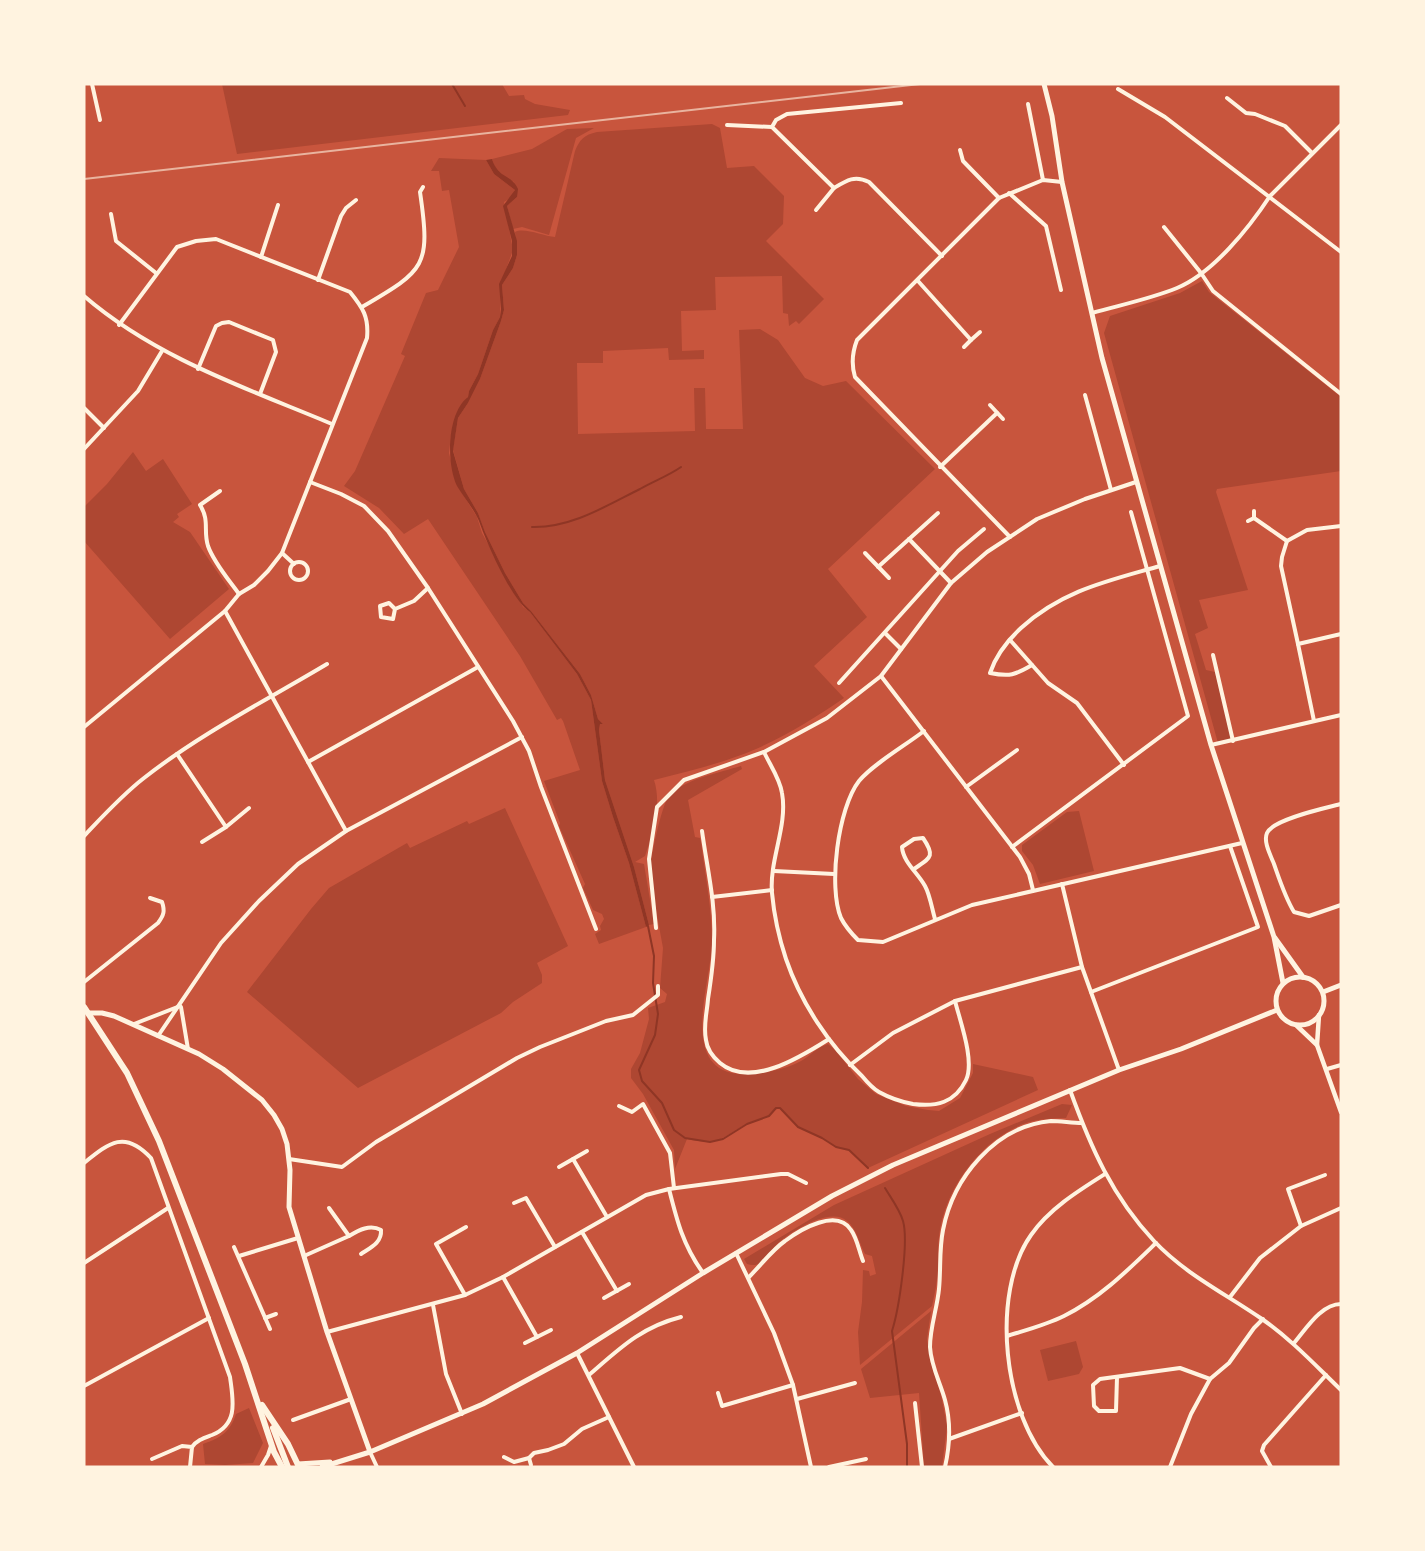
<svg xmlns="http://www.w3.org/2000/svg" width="1425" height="1551" font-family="Arial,sans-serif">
<rect width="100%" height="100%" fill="#c8553d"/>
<g fill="#ae4732">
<path d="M222,84H502L509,96L524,95L525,99L535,104L570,110L568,115L237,154Z"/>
<path d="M712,124L720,128L727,168L754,166L784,196L783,224L766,241L824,299L799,324L796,321L789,326L788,314L783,313L782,276L715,277L716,310L681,311L682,351L704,350V359L669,360L668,348L603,351V363H577L578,434L695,431L694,388H705L706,429H743L739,330L760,329L778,340L805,378L823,386L846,381L935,469L828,569L867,617L814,666L844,698C816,717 788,735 756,749C724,763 688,771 654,780C662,804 653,833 645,856L635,862L644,864L654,924L649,925L634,867L605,780L599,730L600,724H603L598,719L591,695L580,674L531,611L523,603L505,573L485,532L478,513L464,489L453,450L458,418L468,403L480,379L501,321L504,310L502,285L513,268L517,255L515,232C524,227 543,236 555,237L575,151C580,139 584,135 597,132Z"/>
<path d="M594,128L576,138L549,235L522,227L513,229L507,206L517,197L514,182L497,172L492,159L532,149L567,129Z"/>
<path d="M439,158L486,160L494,174L515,190L511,198L504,202L513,250L504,275L501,280L500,317L493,330L478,374L469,391L468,397L458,412L451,435L449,453L457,485L477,517L482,533L523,607L530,612L577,674L591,700L602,781L613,817L629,863L646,927L599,944L595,934L601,930L600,926L604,919L602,914L593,910L583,888L585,884L559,826L560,823L544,781L580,770L563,721L561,718L557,720L520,656L428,519L404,534L379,508L344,486L355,471L405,356L401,354L426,293L438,290L459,247L449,190L442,191L439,171H431Z"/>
<path d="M1202,281L1209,292L1341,397V471L1217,489L1216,492L1248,590L1199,600L1208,628L1195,634L1206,670L1215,672L1232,740L1218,743L1104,333L1110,316L1180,293Z"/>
<path d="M133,452L146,471L163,459L192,504L177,514L179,517L173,522L190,532L229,589L170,639L84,541V507L107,484Z"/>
<path d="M741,766L742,769L688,800L695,837L700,838L701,842C705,875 712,908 712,942C712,980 676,1073 743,1074C762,1074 784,1070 801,1061C810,1056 817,1047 828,1044L836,1051L858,1079L876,1094L906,1106L928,1110L939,1111L960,1098L973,1073V1064L1033,1077L1038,1090L868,1168L849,1150L836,1147L822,1138L798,1127L780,1108C774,1109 774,1113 769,1116C762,1120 753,1120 746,1124C719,1139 720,1146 687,1139L675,1169L674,1150L643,1094L631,1078V1069L640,1053L649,1019L648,1008L665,1002L667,994L660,988L663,948L649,872C651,858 661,806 669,796C682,780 721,772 741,766Z"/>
<path d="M505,808L568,946L537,963L542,975V983L513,1002L501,1013L358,1088L247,992L311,909L329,888L407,843L410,848L467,821L469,824Z"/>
<path d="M1079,811L1094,871L1040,884L1033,865L1022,851V845L1067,812Z"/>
<path d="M1062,1104L1072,1105L1066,1118C1053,1118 1041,1119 1029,1122C982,1137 944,1189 939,1237C937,1251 939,1265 937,1279C936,1288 934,1297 932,1306L860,1365L858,1332L862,1302L863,1270L869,1271L870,1276L876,1274L872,1256L865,1254C859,1243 857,1229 847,1221C830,1206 790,1232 776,1245C771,1251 767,1259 760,1263C756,1266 751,1265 747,1264L744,1259L834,1205L990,1134Z"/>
<path d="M931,1311L927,1339L930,1360L941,1395L947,1426L942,1467H924L919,1393L870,1398L861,1369Z"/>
<path d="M1076,1341L1083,1367L1079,1374L1048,1381L1040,1350Z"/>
<path d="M249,1408L263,1443L253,1463L225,1465L205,1464L203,1444C221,1438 230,1432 236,1414Z"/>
</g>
<path fill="#8f3625" d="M492,159C499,180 511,173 518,189L517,197L507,206L517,241V255L513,268L502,285L504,310L501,321L480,379L468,403L458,418L453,451L464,489L478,513L485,532L505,573L523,603L531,611L580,674L591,695L598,719L603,724H600L599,730L605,780L634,867L649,925L646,927L629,863L613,817L602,781L591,700L577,674L530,612C511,599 487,544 479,521C474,509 464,498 457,486C446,463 447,413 468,397L469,391L478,374L493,330L500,317L501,309L499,284L512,256V241L503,206L515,190L494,174L486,160Z"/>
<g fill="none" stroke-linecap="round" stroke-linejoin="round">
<g stroke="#8f3625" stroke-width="2">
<path d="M452,84L465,106"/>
<path d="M532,527C571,528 606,506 640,489C654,481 668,476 681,467"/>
<path d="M648,926L654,956L653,983L658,1014L655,1035L639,1070L642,1081L662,1103L674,1130L685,1138L710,1142L723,1139L747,1124L769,1116L776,1108H780L798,1127L822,1138L836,1147L849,1150L868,1168"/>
<path d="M885,1188C891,1198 900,1210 903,1221C909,1242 899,1309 892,1331L907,1444V1467"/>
</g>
<g stroke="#fff3e0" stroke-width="4">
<path d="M92,84L100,120"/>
<path d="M1118,89L1165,117L1341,252"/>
<path d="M1227,98L1246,113L1255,114L1285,126L1312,153"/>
<path d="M901,103L787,114L776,120L772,127L834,188C847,180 855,175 869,182L942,256"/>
<path d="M1028,104L1043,180"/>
<path d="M727,125L772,127"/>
<path d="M960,150L963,161L999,198"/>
<path d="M1009,193L1046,226L1061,290"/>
<path d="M816,210L834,188"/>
<path d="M111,214L116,241L156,273"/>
<path d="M1164,227L1201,273L1213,291L1341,394"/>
<path d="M261,257L278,205"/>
<path d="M318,280L341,216L346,208L356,200"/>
<path d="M918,281L971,340L980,332"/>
<path d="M84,296C156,358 246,388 332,424"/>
<path d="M362,307C425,270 431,267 420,192L423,187"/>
<path d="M1092,313C1120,305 1150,299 1177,288C1213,273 1249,228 1270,196L1341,125"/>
<path d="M964,347L971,340"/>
<path d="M198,369L216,326L222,323L229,322L273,340L276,352L260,394"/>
<path d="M1085,395L1111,490"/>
<path d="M990,405L1003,419"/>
<path d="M84,408L104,428"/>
<path d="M84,449L138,391L162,351"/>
<path d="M940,467L997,413"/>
<path d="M310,482L341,494L364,506L388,531L428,588L513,721L529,751L541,787L596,929"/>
<path d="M220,491L200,505C210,521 203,530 208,546C214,563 229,580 239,594"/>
<path d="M1254,511V518"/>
<path d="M1248,521L1254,518L1287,541L1307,530L1341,526"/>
<path d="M1010,537L855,377C851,364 852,353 857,340L999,198L1043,180L1062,182"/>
<path d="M909,539L951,583"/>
<path d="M1287,541L1282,557L1281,566L1298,644"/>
<path d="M282,553L294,564"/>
<path d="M865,553L889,578"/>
<circle cx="299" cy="571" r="9"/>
<path d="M878,567L938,513"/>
<path d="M395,609L389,603L380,606L381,617L393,619L395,609L414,601L428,588"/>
<path d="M225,611L346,831"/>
<path d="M885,633L901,649"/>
<path d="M1010,640L1048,683L1077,703L1124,765"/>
<path d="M1213,655L1233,741"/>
<path d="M1032,665C1015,675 1010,677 990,673C996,655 1007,641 1021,628C1063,590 1108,581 1160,566"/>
<path d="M881,676L1020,857L1029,874L1033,890"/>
<path d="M839,683L958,551L984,529"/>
<path d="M1314,721L1298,644L1341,634"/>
<path d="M84,727L225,611L239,594L254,585L268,571L282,553L367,338C369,317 363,308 350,292L216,239L196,241L177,247L119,325"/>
<path d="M924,731C906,745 873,764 859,781C838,808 828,887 841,918C845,926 852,934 858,940L883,942L972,905L1242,843"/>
<path d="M1211,745L1341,715"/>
<path d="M764,752C770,765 780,779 782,793C788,826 769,860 772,893C774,915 779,938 786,959C801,1003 829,1045 862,1076C867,1082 872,1088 879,1092C888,1097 902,1102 913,1104C936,1107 955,1103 966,1080C975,1061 960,1021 955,1001"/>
<path d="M177,754L226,827L249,808"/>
<path d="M308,762L478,667"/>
<path d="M966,787L1017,750"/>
<path d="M1341,804C1326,808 1273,819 1267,833C1263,842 1271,856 1274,864C1280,881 1285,897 1294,912L1309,916L1341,905"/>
<path d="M702,831C707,868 716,903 714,940C714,960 711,980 708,999C707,1013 703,1026 706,1040C707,1049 713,1057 720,1063C751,1089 802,1056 829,1039"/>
<path d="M84,836C103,816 122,795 144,778C200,734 265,701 327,664"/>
<path d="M202,842L226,827"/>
<path d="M1012,847L1188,716L1131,512"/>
<path d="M914,869C930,858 936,857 923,838L914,839L902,847C903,862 918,873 925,886C930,895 932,909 935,919"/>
<path d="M774,871L834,874"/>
<path d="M1062,884L1082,967L1119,1070"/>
<path d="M712,897L772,890"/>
<path d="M656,928L649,859L657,807L684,780L764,752L827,718L881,676L951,583L987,552L1037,519L1085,499L1136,482"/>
<path d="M84,982L158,923C164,915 165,911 162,902L150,898"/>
<path d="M1091,992L1258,927L1230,846"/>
<path d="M181,1007L188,1049"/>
<path d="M134,1024L180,1006"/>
<path d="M158,1036L221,943L259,901L298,864L346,831L522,737"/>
<path d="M850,1065L893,1033L955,1001L1082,967"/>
<path d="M1327,1069L1341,1065"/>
<path d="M1070,1090C1091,1148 1112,1196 1154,1241C1185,1274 1226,1294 1262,1319C1292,1340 1315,1365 1341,1390"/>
<path d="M619,1106L632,1112L643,1104L670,1153L674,1188"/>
<path d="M289,1159L342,1167L376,1142L517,1058L540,1047L606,1021L633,1015L658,995V986"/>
<path d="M573,1159L587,1151"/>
<path d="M84,1163C110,1142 125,1130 151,1158L230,1377C233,1400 239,1424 212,1435C204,1438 197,1440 192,1447"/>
<path d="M559,1167L573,1159L607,1217"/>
<path d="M669,1189C677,1221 683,1245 703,1273"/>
<path d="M514,1203L526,1198L555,1247"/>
<path d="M329,1208L349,1236C359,1230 370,1224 381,1230C382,1243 370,1248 361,1254"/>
<path d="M1301,1226L1288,1189L1325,1175"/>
<path d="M582,1232L617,1291"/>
<path d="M234,1247L270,1329"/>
<path d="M736,1253L774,1333L793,1385L811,1467"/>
<path d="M239,1256L298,1238"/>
<path d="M304,1256L349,1236"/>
<path d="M84,1263L168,1208"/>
<path d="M503,1277L537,1337"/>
<path d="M749,1277C761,1265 772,1250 785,1241C801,1229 837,1208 851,1230C857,1238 859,1251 863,1261"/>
<path d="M465,1295L436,1244L466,1227"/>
<path d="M1230,1297L1260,1258L1301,1226L1341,1208"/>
<path d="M604,1298L629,1284"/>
<path d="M433,1305L446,1374L462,1414"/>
<path d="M265,1318L276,1314"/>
<path d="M327,1332L465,1295L503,1277L646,1195L669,1189L781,1174H788L806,1183"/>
<path d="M1007,1336C1026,1330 1046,1325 1064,1316C1100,1298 1128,1270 1156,1243"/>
<path d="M525,1343L551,1330"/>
<path d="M1294,1343C1306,1329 1321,1304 1341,1304"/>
<path d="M577,1353L634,1467"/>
<path d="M589,1375C619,1349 641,1327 681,1317"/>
<path d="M1117,1377L1116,1411H1099L1094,1406L1093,1385L1100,1379L1180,1368L1210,1379"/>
<path d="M84,1386L209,1318"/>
<path d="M718,1393L722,1406L793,1385"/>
<path d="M797,1399L855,1383"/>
<path d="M915,1403L922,1467"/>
<path d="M293,1420L351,1399"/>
<path d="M949,1439L1022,1413"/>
<path d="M370,1452L377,1467"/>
<path d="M504,1457L514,1462L529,1458L534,1453L548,1450L564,1444L582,1429L609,1417"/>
<path d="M529,1458L531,1465"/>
<path d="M152,1459L182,1446L192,1447L190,1467"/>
<path d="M261,1467L268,1455L271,1446"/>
<path d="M829,1467L866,1459"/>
<path d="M945,1467C950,1445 951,1422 945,1400C940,1382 931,1366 930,1347C930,1327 937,1309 939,1289C941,1269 939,1250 943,1230C953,1178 995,1126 1051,1121C1061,1121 1072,1123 1082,1123"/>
<path d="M1053,1467C1003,1417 990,1293 1031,1235C1049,1209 1078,1191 1105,1174"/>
<path d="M1170,1467L1191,1414L1210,1379L1229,1363L1254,1328L1263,1319"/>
<path d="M1271,1467L1262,1451L1264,1445L1326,1375"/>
</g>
<g stroke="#fff3e0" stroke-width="4.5">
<path d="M1296,1025L1317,1045L1341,1112"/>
<path d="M1317,1045L1319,1015"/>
</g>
<g stroke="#fff3e0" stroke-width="5">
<path d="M1044,84L1052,116L1062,182L1102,358L1211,745L1274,937L1283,983"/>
<path d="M1275,938L1303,977"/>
<circle cx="1300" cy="1001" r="24"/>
<path d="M1323,992L1341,985"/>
<path d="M88,1013H102L114,1016L199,1054L223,1069L262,1100L274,1115L282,1129L287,1144L290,1170L289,1207L327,1332L370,1452"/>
<path d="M298,1464L330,1462"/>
<path d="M322,1467L370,1452L483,1404L577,1353L703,1273L832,1196L893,1165L1119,1070L1181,1049L1277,1010"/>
</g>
<g stroke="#fff3e0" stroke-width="6">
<path d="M84,1007L127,1073L159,1141L245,1364L274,1452L282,1467"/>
<path d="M262,1405L288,1444L299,1467"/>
<path d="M273,1428L288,1467"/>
</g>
<path stroke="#e9b49f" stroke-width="2" d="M84,179L920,84"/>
</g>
<rect width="1425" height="1551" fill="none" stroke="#fff3e0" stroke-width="171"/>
</svg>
